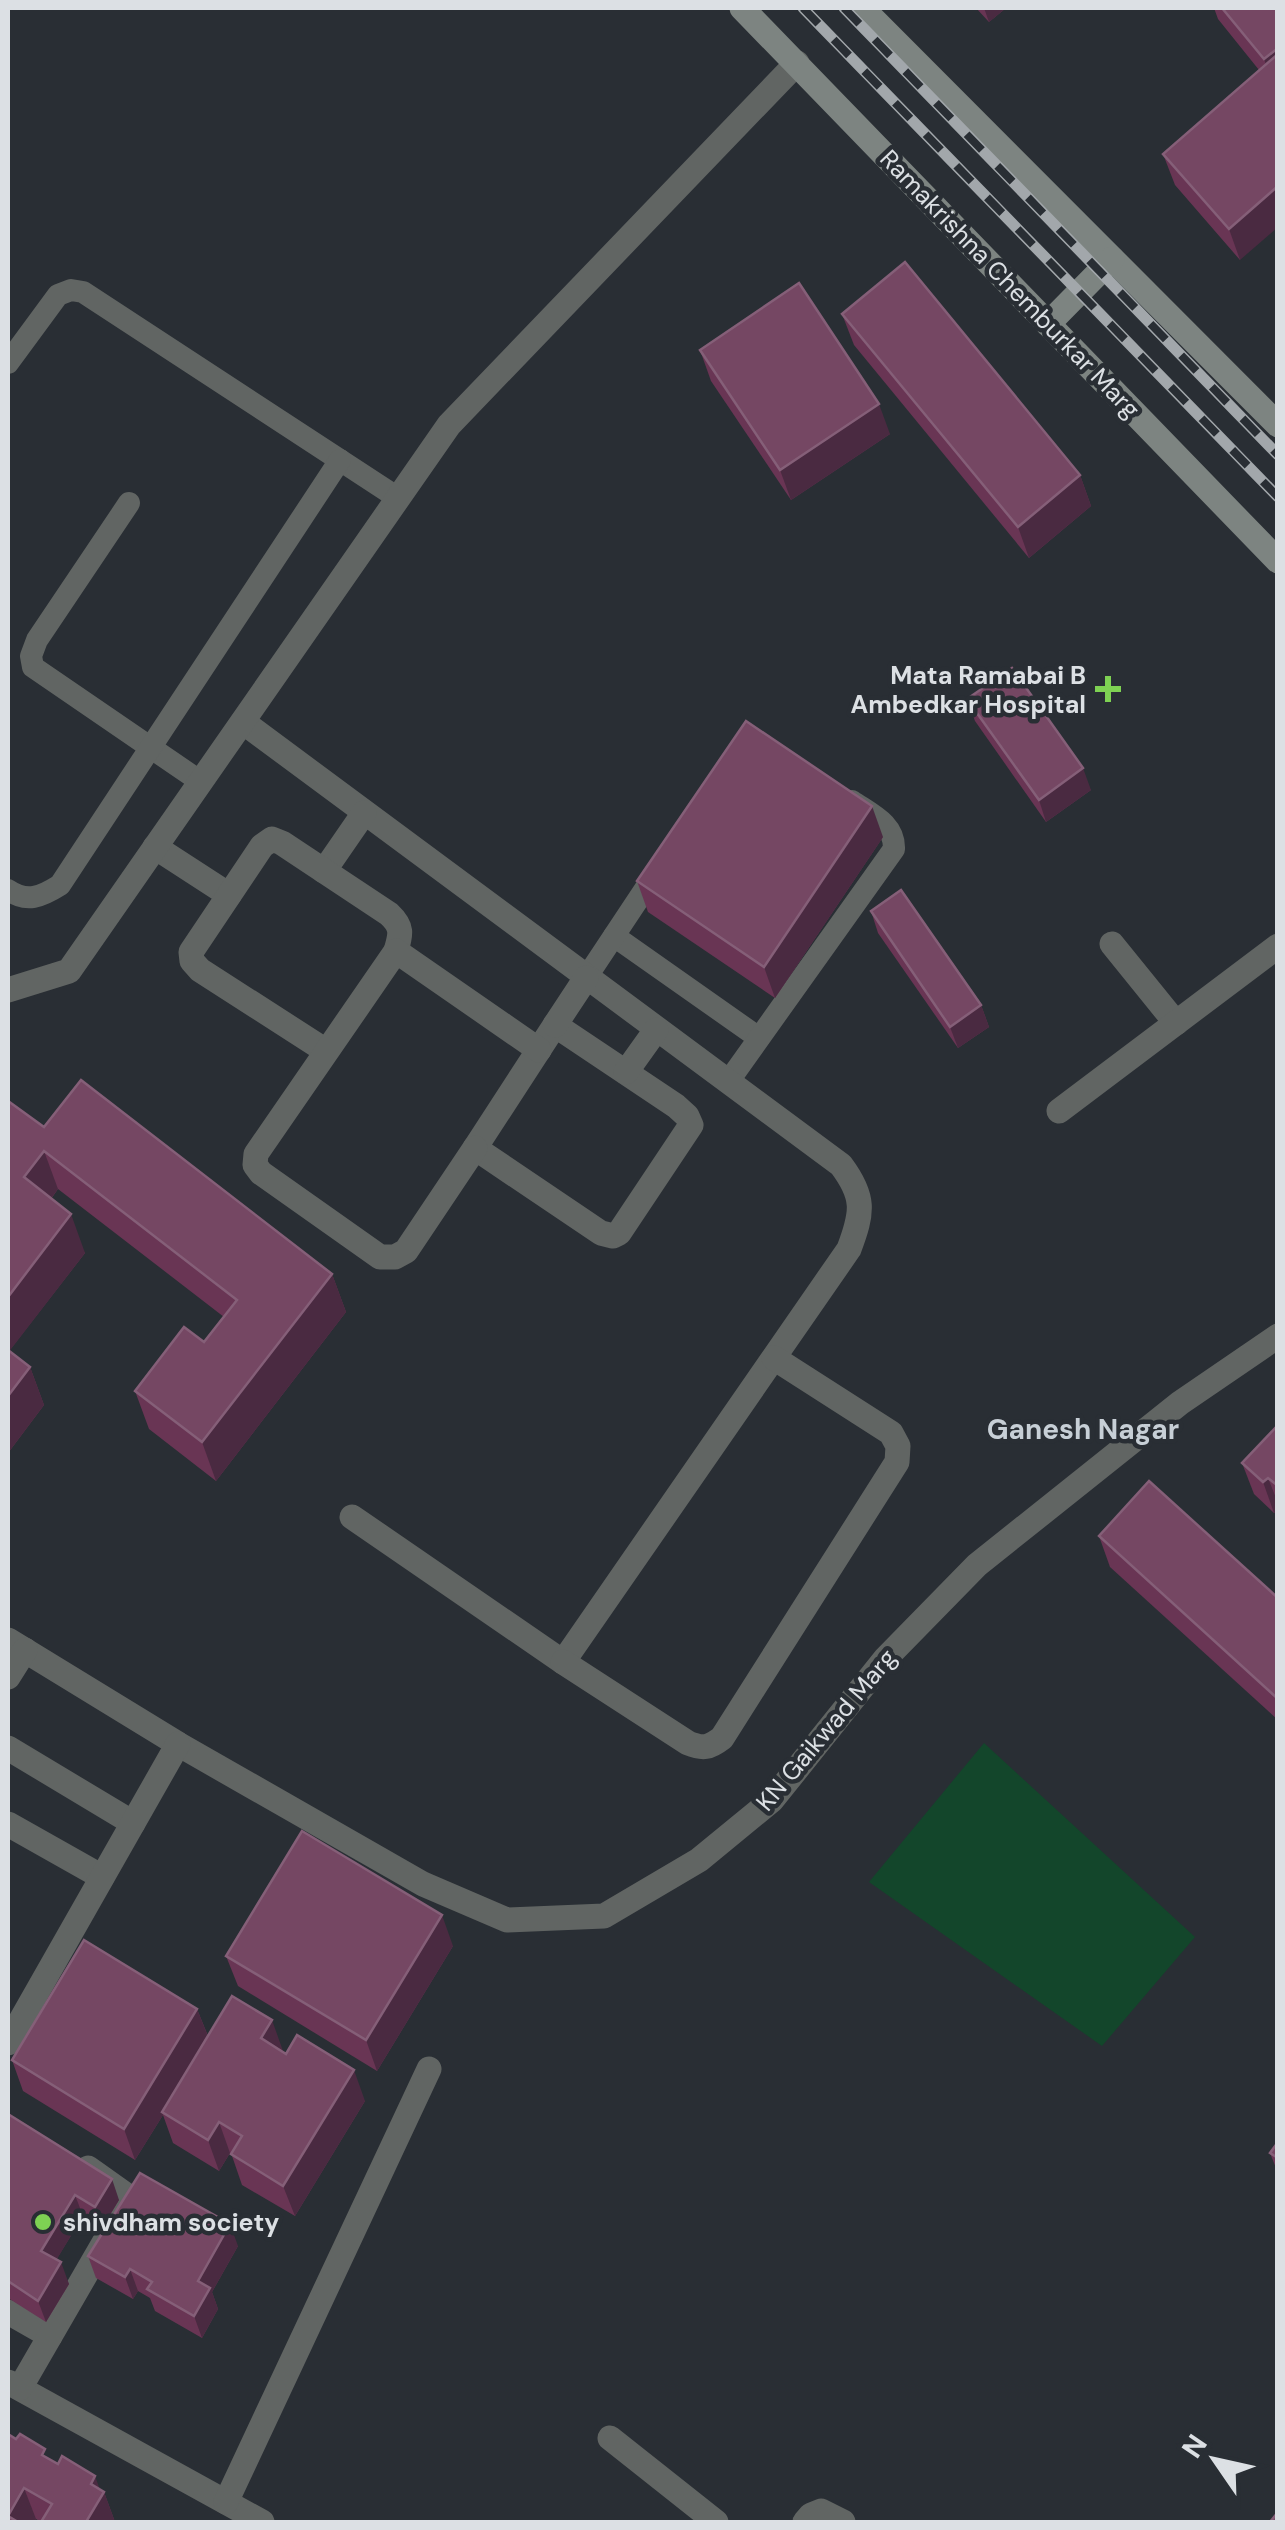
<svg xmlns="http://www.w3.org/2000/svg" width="1285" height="2530" font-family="'DM Sans',sans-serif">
<rect width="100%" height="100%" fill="#292e34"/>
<path fill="#13462b" d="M984,1743L1195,1937L1102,2046L869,1882Z"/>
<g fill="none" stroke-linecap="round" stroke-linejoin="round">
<g stroke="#616563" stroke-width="22">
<path d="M8,363L58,295L71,290L83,292L398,498"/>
<path d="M129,503L37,640L31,656L33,667L201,782"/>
<path d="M8,890C27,903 41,897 60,885L340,460"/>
<path d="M614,936L759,1038"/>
<path d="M586,978L659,868"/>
<path d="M728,1082L894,849C895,824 871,814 852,801"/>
</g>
<g stroke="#616563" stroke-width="25">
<path d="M243,722L841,1165C865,1197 863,1212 849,1249L563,1662L352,1517"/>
<path d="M155,847L229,895"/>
<path d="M324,871L364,813"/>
<path d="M1112,944L1176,1023"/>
<path d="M8,990L69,971L449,425L797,63"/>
<path d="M555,1025L676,1106L687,1116L691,1125L619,1233L613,1236L601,1233L475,1148Z"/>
<path d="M555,1025L586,978"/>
<path d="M326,1051L200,970L192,961L191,952L262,846L272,839L282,843L389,914C403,927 401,934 396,951"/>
<path d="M626,1072L656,1030"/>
<path d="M1059,1111L1278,946"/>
<path d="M475,1148L406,1251L395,1257H380L261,1173L255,1165L256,1154L396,951L539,1050"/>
<path d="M8,1640L178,1744L423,1884L507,1920L604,1916L699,1860L772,1800L885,1659L977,1565L1180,1403L1278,1336"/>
<path d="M563,1662L688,1743C703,1749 709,1748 722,1738L897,1462L898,1446L891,1433L774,1358"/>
<path d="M8,1677L25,1650"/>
<path d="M8,1748L133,1823"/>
<path d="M8,1824L102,1877"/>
<path d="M8,2043L178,1744"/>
<path d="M8,2312L50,2336"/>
<path d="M8,2382L262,2522"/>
<path d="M20,2388L127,2203L126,2195L88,2168"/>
<path d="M610,2438L716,2522"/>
<path d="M226,2502L429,2069"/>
<path d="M805,2522L811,2515L821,2511L843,2522"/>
</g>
<g stroke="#7d8481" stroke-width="25">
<path d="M742,8L1278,561"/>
<path d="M862,8L1278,425"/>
<path d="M1048,324L1112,259"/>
</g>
<g stroke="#a2a7ab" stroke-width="11">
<g id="rail">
<path d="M803,8L1278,497"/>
<path d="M844,8L1278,455"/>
</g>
</g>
<use href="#rail" stroke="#292e34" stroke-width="8" stroke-dasharray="22" stroke-linecap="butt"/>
</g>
<g fill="#693554">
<path d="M976,8H1006L989,22Z"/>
<path d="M1214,8H1278L1240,260L1175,185L1163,154L1259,70L1218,19Z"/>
<path d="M842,314L1080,475L1091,506L1029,558L854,345Z"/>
<path d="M700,350L890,434L791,500L711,381Z"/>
<path d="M967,699L1091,790L1046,822L975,721Z"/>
<path d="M883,837L775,998L648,912L637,881Z"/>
<path d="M871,911L981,1005L989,1027L958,1048L878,933Z"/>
<path d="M8,1101L44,1127L332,1274L346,1312L216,1481L149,1429L135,1391L204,1342L224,1317L58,1189L51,1199L85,1253L9,1351L30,1367L44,1405L8,1453Z"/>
<path d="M1278,1425V1510L1274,1513L1254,1494L1242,1463Z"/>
<path d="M1099,1536L1278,1598V1720L1110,1567Z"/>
<path d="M453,1946L377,2071L238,1986L226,1956Z"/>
<path d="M197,2009L208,2036L283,2051L365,2101L295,2216L242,2185L231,2153H230L219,2171L173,2143L163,2115L135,2160L23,2091L12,2060Z"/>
<path d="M8,2114L119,2200L102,2228L83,2216L56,2260L69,2284L46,2322L8,2298Z"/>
<path d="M1278,2142V2173L1270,2153Z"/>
<path d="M238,2246L212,2292L218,2309L202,2338L155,2311L150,2298L138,2291L133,2299L96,2278L88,2256Z"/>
<path d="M8,2434L104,2492L115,2522H41L36,2519L33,2522H8Z"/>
</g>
<g fill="#4a2a41">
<path d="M984,8H1006L989,22Z"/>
<path d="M1278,48V88L1275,90L1264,59Z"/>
<path d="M1278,186V227L1240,260L1229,229Z"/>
<path d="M879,404L890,434L791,500L780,470Z"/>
<path d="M1080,475L1091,506L1029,558L1018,527Z"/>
<path d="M1083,768L1091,790L1046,822L1039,800Z"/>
<path d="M872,806L883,837L775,998L764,967Z"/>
<path d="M981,1005L989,1027L958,1048L950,1027Z"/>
<path d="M44,1151L58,1189L38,1216L24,1177Z"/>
<path d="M71,1214L85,1253L8,1353V1297Z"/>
<path d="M332,1274L346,1312L216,1481L202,1442Z"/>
<path d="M30,1367L44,1405L8,1453V1396Z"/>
<path d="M1268,1478L1278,1503V1510L1274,1513L1263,1482Z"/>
<path d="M442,1915L453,1946L377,2071L366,2040Z"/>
<path d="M197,2009L209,2039L162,2112L163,2115L135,2160L124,2129Z"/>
<path d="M272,2020L283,2051L272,2069L261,2038Z"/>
<path d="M354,2070L365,2101L295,2216L283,2186Z"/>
<path d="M219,2122L230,2153L219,2171L208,2140Z"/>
<path d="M112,2179L119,2200L102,2228L95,2207Z"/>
<path d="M75,2195L83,2216L49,2272L41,2251Z"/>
<path d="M230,2224L238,2246L212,2292L218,2309L202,2338L194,2316L198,2281Z"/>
<path d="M61,2262L69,2284L46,2322L38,2301Z"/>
<path d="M130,2269L138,2291L133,2299L125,2277Z"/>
<path d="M95,2476L102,2495L104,2492L115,2522H86L91,2484Z"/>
<path d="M24,2488L36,2519L33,2522H10L8,2516Z"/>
</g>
<g fill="#754763" stroke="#855f78" stroke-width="2.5">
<path d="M1222,8H1278V48L1264,59Z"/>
<path d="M1278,54V186L1229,229L1163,154Z"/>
<path d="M905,262L1080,475L1018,527L842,314Z"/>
<path d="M799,283L879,404L780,470L700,350Z"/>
<path d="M1012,668L1083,768L1039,800L967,699Z"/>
<path d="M746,721L872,806L764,967L637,881Z"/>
<path d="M901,890L981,1005L950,1027L871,911Z"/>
<path d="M81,1080L332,1274L202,1442L135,1391L184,1327L204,1342L237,1300L44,1151L24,1177L71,1214L8,1297V1101L44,1127Z"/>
<path d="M8,1350L30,1367L8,1396Z"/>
<path d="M1278,1425V1486L1268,1478L1263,1482L1242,1463Z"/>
<path d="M1149,1481L1278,1598V1699L1099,1536Z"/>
<path d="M302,1831L442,1915L366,2040L226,1956Z"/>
<path d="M84,1940L197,2009L124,2129L12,2060Z"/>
<path d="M232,1996L272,2020L261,2038L286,2054L297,2035L354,2070L283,2186L231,2154L242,2136L219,2122L208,2140L162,2112Z"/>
<path d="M8,2114L112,2179L95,2207L75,2195L41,2251L61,2262L38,2301L8,2281Z"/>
<path d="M1278,2142V2158L1270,2153Z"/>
<path d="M140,2173L230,2224L198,2281L210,2288L194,2316L147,2289L152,2282L130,2269L125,2277L88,2256Z"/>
<path d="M8,2434L16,2439L20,2434L45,2449L42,2455L58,2464L62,2456L95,2476L91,2484L104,2492L86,2522H41L52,2504L24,2488L8,2516Z"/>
<path d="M1278,2512V2522H1270Z"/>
<path d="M8,2516L18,2522H8Z"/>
</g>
<g fill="#7ed153" stroke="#292e34" stroke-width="4">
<path d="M1103 674h10v10h10v10h-10v10h-10v-10h-10v-10h10z"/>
<circle cx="43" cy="2222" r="10"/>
</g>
<g text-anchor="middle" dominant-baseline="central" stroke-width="9" stroke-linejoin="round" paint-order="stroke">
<g font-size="25" fill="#dce0e4" stroke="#292e34">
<text transform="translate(1010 284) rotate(46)">Ramakrishna Chemburkar Marg</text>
<text transform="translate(826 1730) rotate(-50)">KN Gaikwad Marg</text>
</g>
<g font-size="25" font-weight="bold" fill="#dce0e4" stroke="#292e34" text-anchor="end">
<text x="1086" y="675">Mata Ramabai B<tspan x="1086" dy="29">Ambedkar Hospital</tspan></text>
<text x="63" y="2222" text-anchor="start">shivdham society</text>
</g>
<g font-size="28" font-weight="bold" fill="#c7cfd6" stroke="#292e34">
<text x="1083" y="1429">Ganesh Nagar</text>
</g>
</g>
<rect width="1285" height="2530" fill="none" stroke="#dce0e4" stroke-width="20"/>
<g transform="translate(1215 2460) rotate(304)" stroke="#292e34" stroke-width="8" paint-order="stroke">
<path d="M0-8L18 38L0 25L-18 38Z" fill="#dce0e4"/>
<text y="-15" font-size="28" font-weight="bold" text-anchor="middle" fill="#dce0e4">N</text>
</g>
</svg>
